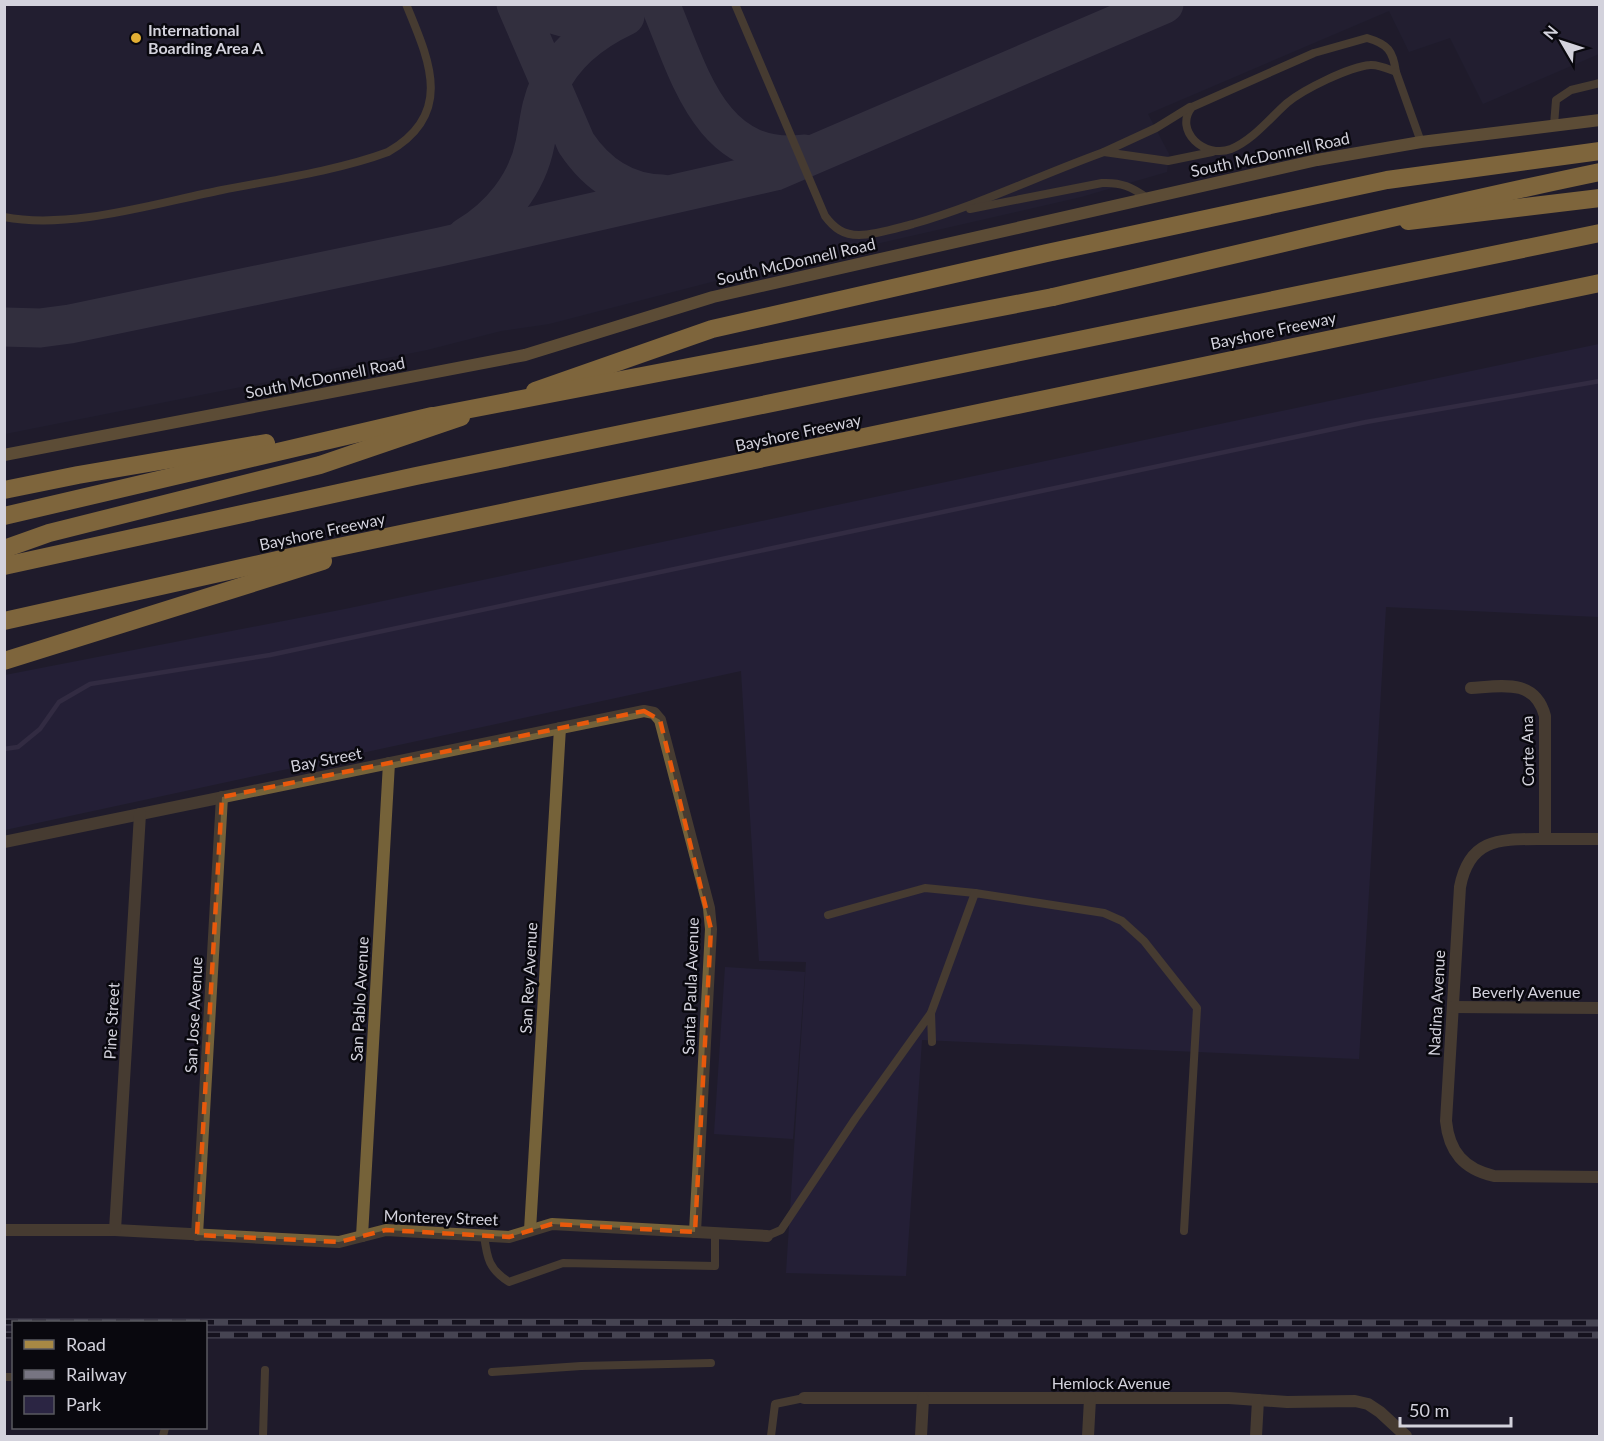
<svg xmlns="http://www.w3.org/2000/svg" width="1604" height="1441" font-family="Lato,sans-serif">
<rect width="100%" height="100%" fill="#1f1c2b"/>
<path fill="#262237" d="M5,5H1599V54L1483,104L1450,38L1409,52L1389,11L1148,114L1169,154L1167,172L1081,197L723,279L549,324L501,331L427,350L5,434Z"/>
<g fill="#2b2543">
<path d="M1599,344V617L1386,607L1359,1059L922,1040L906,1276L786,1273L806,962L759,961L741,671L5,830V675L345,609Z"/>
<path d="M725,967L805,972L793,1139L714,1134Z"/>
</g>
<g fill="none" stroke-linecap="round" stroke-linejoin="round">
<path stroke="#493f5d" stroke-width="4.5" d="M4,749L18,747L40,729L59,702L90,684L270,655L1366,422L1600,381"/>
<g stroke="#4b4856" stroke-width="39">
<path d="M516,4L576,143C596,173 624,193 662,194"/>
<path d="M534,4C561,22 590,23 621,17"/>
<path d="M660,4C689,72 710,165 804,154"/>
<path d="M466,237C500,217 527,184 535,144C539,125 540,105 549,86C564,53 593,31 625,16"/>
<path d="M4,327L40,328L70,324L440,247L775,171L1164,4"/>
</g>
<g stroke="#756239" stroke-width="8">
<path d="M735,4L825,216C834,228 843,235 859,235C876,235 897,228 913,224C979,205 1040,175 1104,152"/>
<path d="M1367,38C1388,44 1393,51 1396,72C1388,69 1378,64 1370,65C1349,67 1304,89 1287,103C1270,118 1253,140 1231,149C1205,159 1173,131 1192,107L1314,53Z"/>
<path d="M1396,72L1421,142"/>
<path d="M1190,107L1156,128L1104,152L1168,161L1212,152"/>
<path d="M1554,125L1556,100L1571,90L1600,83"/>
<path d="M970,209L1102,183C1121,182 1132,187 1147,198"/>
<path d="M4,217C71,230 156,203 222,190C274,180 340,170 388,152C455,114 429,60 406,4"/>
<path d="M828,915L925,888L975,893"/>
<path d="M931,1013L975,893L1104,913L1122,921L1144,941L1197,1008L1184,1231"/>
<path d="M484,1235C487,1259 489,1269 509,1282L563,1263L715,1266V1233"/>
<path d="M767,1236L781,1230L855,1119L931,1013L932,1042"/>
<path d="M492,1372L581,1366L711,1363"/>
<path d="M4,1377H14"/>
<path d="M163,1436L165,1428"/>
<path d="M263,1436L265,1370"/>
<path d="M771,1436L775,1404L804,1398"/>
</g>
<g stroke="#756239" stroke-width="12">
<path d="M1471,688C1501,686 1535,678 1545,716V839"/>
<path d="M1600,839C1579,839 1558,839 1538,839C1497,839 1469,840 1460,887L1446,1121C1449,1152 1464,1169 1494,1176L1600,1177"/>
<path d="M4,842L644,711L654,713L660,720L709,908L711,929L695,1232"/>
<path d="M1453,1007L1600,1008"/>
<path d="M4,1230H115L339,1242L386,1230L509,1237L552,1224L767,1236"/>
<path d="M115,1230L140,814"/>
<path d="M530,1230L560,728"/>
<path d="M197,1235L222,797"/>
<path d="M362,1236L389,763"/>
<path d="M804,1398H1229L1287,1402L1355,1401L1368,1404L1380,1412L1406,1436"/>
<path d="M921,1436L923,1399"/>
<path d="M1088,1436L1090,1399"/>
<path d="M1256,1436L1258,1400"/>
</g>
<path stroke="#a78844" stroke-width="12" d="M4,455L525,355L713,297L1317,160L1421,142L1600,120"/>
<g stroke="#f2bf50" stroke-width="18">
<path d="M1408,221L1600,198"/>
<path d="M1053,297C1235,255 1417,210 1600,172"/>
<path d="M535,391L712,329L1047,253L1387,180L1600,151"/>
<path d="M4,490L78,475L266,443"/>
<path d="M4,516L432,416"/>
<path d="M4,549L49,533L320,465L461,417"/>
<path d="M4,566L416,476L1600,233"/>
<path d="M4,621L286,558L1600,283"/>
<path d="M4,661L323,561"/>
</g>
<g stroke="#777582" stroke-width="7">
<g id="rail">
<path d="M4,1322L1600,1323"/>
<path d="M4,1335H14"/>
<path d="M206,1335H1600"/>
</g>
</g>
<use href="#rail" stroke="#09080e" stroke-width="4.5" stroke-dasharray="14" stroke-linecap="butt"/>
<path stroke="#f2bf50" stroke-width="18" d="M434,416L1053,297"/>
</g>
<path d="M0 0H1604V1441H0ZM644,711L660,720L711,929L695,1232L552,1224L509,1237L386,1230L339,1242L197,1235L222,797Z" fill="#1f1c2b" fill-opacity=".55" fill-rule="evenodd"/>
<path fill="none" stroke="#e8590c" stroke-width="4.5" stroke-dasharray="12 8" stroke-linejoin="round" d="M644,711L660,720L711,929L695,1232L552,1224L509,1237L386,1230L339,1242L197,1235L222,797Z"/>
<circle fill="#e2af34" stroke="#09080e" stroke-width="2" cx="136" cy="38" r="6"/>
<g text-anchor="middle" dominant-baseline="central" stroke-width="5" stroke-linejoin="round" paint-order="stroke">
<g font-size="16" font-weight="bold" fill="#d3d2dc" stroke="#09080e" text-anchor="start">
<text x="148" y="29">International<tspan x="148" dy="18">Boarding Area A</tspan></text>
</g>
<g font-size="16" fill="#d3d2dc" stroke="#09080e">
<text transform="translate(1270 154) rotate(-12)">South McDonnell Road</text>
<text transform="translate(796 261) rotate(-13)">South McDonnell Road</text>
<text transform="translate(1273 330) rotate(-12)">Bayshore Freeway</text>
<text transform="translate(325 377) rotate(-11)">South McDonnell Road</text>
<text transform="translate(798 432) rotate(-12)">Bayshore Freeway</text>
<text transform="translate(322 531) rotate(-12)">Bayshore Freeway</text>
<text transform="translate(1527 751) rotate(-91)">Corte Ana</text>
<text transform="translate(326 759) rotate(-11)">Bay Street</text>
<text transform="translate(528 978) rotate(-87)">San Rey Avenue</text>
<text transform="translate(690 986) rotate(-88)">Santa Paula Avenue</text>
<text x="1526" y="991">Beverly Avenue</text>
<text transform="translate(359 999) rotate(-87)">San Pablo Avenue</text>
<text transform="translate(1436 1003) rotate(-87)">Nadina Avenue</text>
<text transform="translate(193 1015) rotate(-87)">San Jose Avenue</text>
<text transform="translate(111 1021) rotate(-87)">Pine Street</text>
<text transform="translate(441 1217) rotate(2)">Monterey Street</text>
<text x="1111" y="1382">Hemlock Avenue</text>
</g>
</g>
<rect width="1604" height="1441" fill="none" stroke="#d3d2dc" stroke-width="12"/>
<rect x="12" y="1321" width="195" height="108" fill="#09080e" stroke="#5a5960" stroke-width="1.5"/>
<rect x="24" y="1340" width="30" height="9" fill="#a78844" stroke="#5a5960" stroke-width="1.5"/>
<text x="66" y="1351" font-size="18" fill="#d3d2dc">Road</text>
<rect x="24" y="1370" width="30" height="9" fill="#777582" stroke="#5a5960" stroke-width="1.5"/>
<text x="66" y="1381" font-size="18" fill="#d3d2dc">Railway</text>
<rect x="24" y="1396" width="30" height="18" fill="#2b2543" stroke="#5a5960" stroke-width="1.5"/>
<text x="66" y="1411" font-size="18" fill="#d3d2dc">Park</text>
<g transform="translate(1562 42) rotate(309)" stroke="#09080e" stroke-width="4.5" paint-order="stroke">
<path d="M0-4.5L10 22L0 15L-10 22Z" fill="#d3d2dc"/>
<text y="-9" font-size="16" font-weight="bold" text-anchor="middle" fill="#d3d2dc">N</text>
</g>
<path d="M1400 1417v9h111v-9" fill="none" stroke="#d3d2dc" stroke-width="3"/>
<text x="1409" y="1417" font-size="18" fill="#d3d2dc" stroke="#09080e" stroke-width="4.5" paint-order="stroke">50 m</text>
</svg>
